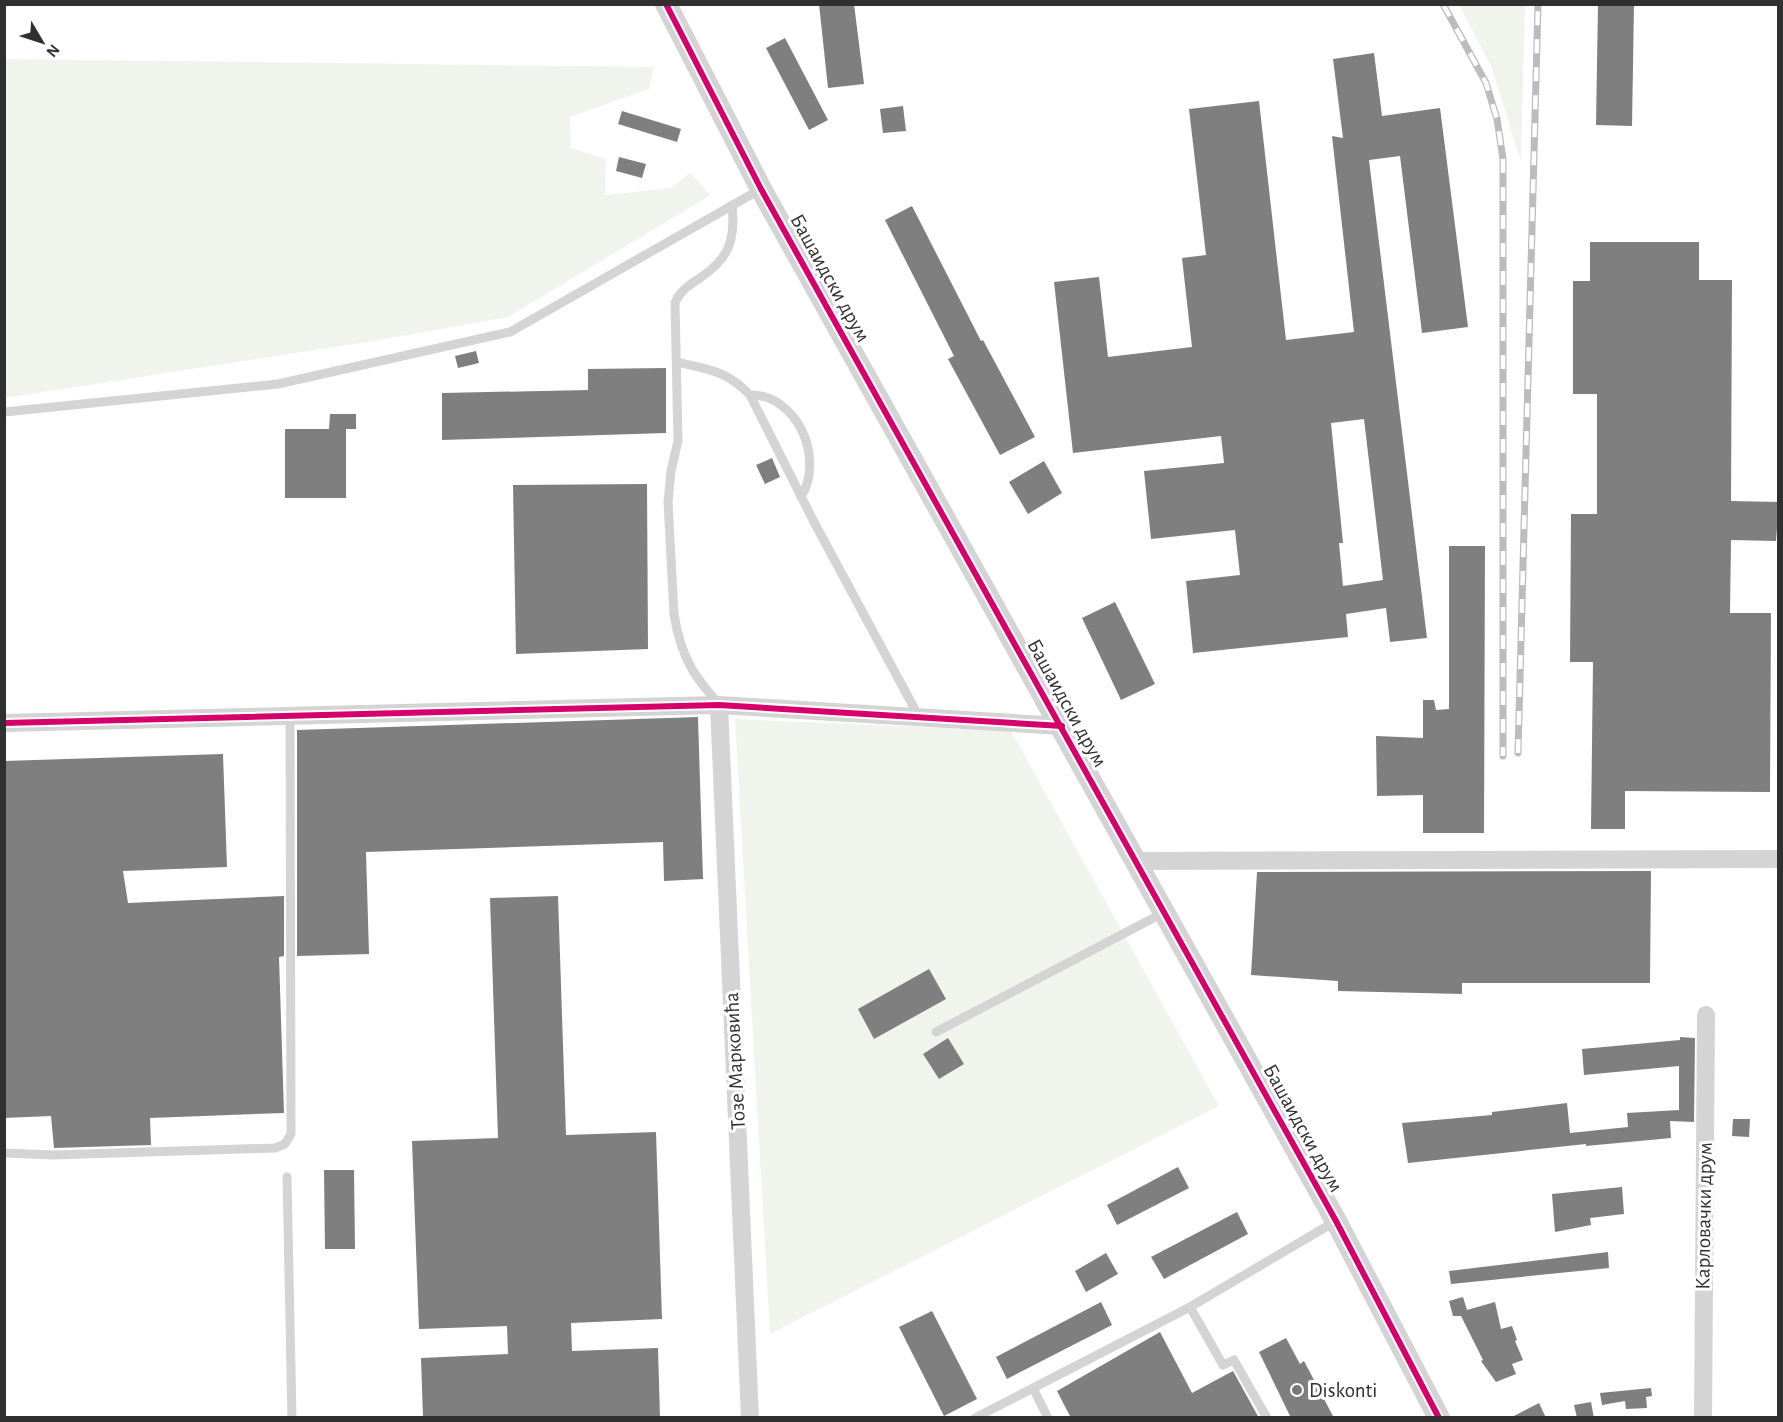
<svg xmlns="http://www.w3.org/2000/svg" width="1783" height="1422" font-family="'Alegreya Sans',sans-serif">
<rect width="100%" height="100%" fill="#fff"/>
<g fill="#f1f4ed">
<path d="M1459,5H1525L1521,162L1492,68Z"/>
<path d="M5,59L654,67L649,89L570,117L571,148L606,159L605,195L671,188L690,173L711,195L508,317L373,341L5,398Z"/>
<path d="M735,719L1011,731L1219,1106L770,1334Z"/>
</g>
<g fill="#7f7f7f" fill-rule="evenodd">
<path d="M819,4H854L864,84L828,88Z"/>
<path d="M1598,4H1634L1632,126L1596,125Z"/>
<path d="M785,38L828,120L809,130L766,48Z"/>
<path d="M1374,53L1382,116L1440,108L1468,327L1422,333L1400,156L1369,160L1427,638L1390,642L1386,608L1346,614L1348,637L1193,653L1186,581L1240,575L1235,530L1151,539L1144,471L1224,463L1221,436L1073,453L1054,282L1099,277L1108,357L1192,347L1182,258L1206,255L1189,109L1259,101L1286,340L1354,332L1332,136L1343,138L1333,59ZM1364,419L1383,580L1343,586L1339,543H1343L1331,423Z"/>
<path d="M903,106L906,131L883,133L880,109Z"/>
<path d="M622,111L681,129L677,142L618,124Z"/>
<path d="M619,157L646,164L642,178L616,171Z"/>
<path d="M912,206L981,341L983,340L1035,437L1000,455L948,359L954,356L885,220Z"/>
<path d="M1590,242H1699V280H1732L1731,501L1779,502L1776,541L1731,540L1730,613H1771L1770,792L1625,791V829H1591L1593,662H1570L1571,514H1597V394H1573V281H1590Z"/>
<path d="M476,351L479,363L458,368L455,356Z"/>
<path d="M666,368V433L442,440V393L588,390V369Z"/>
<path d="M330,414H356V429H346V498H285V429H329Z"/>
<path d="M772,458L780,477L765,484L756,465Z"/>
<path d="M1044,461L1062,493L1028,514L1009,482Z"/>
<path d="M647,484L648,649L516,654L513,485Z"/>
<path d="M1449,546H1485L1484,833H1423V795L1377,796L1376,736L1423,738V700H1434L1436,710L1449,709Z"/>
<path d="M1115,602L1155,684L1121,700L1082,618Z"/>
<path d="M698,717L703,879L664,881L663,842L366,852L369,954L297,956V730Z"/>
<path d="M223,754L227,867L123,871L128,903L284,896V956L279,957L284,1113L150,1118L151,1145L54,1148L51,1116L4,1118V761Z"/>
<path d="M1651,871L1650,983H1462V994L1338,991V981L1251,975L1257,872Z"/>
<path d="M558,896L566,1135L656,1132L662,1319L571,1323L572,1351L658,1348L660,1418H423L421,1358L508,1354L507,1326L419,1329L412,1141L498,1138L490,898Z"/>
<path d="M929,969L946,999L874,1039L858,1009Z"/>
<path d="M1680,1037L1695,1038L1694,1122L1670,1121L1671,1138L1586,1146V1144L1408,1163L1402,1123L1492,1115V1112L1567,1103L1570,1133L1628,1127L1627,1113L1679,1110V1066L1584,1075L1582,1049L1680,1040Z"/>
<path d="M948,1038L964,1064L939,1079L923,1054Z"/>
<path d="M1733,1119H1750L1749,1137L1732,1136Z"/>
<path d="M1178,1167L1189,1188L1117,1225L1107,1205Z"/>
<path d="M324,1170H354L355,1249H325Z"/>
<path d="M1622,1187L1624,1214L1590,1218L1591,1225L1555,1232L1552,1194Z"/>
<path d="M1237,1212L1248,1234L1164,1279L1151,1257Z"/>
<path d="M1608,1252L1609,1268L1451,1284L1449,1271Z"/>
<path d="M1106,1253L1118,1274L1086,1292L1075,1271Z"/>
<path d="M1463,1297L1467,1310L1495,1302L1501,1329L1512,1326L1517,1340L1515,1341L1523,1360L1512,1364L1516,1374L1496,1382L1481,1361L1483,1360L1461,1316H1453L1449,1301Z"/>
<path d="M1101,1302L1112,1325L1007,1379L996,1357Z"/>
<path d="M932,1311L977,1399L944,1416L899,1327Z"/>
<path d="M1160,1332L1192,1393L1233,1371L1259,1418H1071L1057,1391Z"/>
<path d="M1286,1338L1300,1364L1304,1361L1334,1418H1291L1259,1352Z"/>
<path d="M1651,1388L1652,1396L1646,1397L1647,1408L1626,1409L1625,1401L1602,1405L1600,1393Z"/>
<path d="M1591,1402L1594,1418H1577L1574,1405Z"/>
<path d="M1539,1403L1546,1418H1510Z"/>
</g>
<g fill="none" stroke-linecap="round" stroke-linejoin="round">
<g stroke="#d4d4d4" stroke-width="9">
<path d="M677,362C709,370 726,370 750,395L814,522L919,717"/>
<path d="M750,395C797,394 825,458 801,497"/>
<path d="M4,412L278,384L510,332L761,189"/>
<path d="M719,705C710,693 699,682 692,669C682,652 677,633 674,614L668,502L671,471L678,441L675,303C680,291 687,287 697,280C728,260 736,242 732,205"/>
<path d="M936,1032L1163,913"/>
<path d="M4,1153L53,1155L275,1148L285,1144L291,1134L290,715"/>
<path d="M287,1177L292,1418"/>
<path d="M1190,1307L1223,1365L1234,1360L1267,1418"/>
<path d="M1033,1388L1048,1418"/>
<path d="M975,1418L1190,1307L1336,1221"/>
</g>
<g stroke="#d4d4d4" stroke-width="18">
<path d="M719,705L750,1418"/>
<path d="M4,723L719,705L1062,726"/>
<path d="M1134,861L1778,859"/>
<path d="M1703,1418L1706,1015"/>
</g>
<path stroke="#d4d4d4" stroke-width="22" d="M666,4L761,189L1336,1221L1439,1418"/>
<g stroke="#bcbcbc" stroke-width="7">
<g id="rail">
<path d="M1443,4L1486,83L1497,119L1503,159V756"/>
<path d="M1518,753L1538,4"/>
</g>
</g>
<use href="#rail" stroke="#fff" stroke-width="4.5" stroke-dasharray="14" stroke-linecap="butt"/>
<g stroke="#fff" stroke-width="10">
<g id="cycleway">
<path d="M666,4L761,189L1336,1221L1439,1418"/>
<path d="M4,723L719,705L1062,726"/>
</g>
</g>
<use href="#cycleway" stroke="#d6006c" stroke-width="6"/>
</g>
<circle fill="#787878" stroke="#fff" stroke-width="2" cx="1297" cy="1390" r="6"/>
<g text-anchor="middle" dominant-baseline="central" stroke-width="6" stroke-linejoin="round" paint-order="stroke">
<g font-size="21" fill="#303030" stroke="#fff">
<text transform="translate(830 278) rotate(61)">Башаидски друм</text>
<text transform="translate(1067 703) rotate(61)">Башаидски друм</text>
<text transform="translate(735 1061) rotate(-93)">Тозе Марковића</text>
<text transform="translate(1303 1128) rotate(61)">Башаидски друм</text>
<text transform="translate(1704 1216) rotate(-89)">Карловачки друм</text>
</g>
<g font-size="21" fill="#303030" stroke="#fff" text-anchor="start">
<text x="1309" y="1390">Diskonti</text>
</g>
</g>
<rect width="1783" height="1422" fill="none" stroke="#303030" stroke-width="12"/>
<g transform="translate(42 42) rotate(129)" stroke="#ffffff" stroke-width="4.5" paint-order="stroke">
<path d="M0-4.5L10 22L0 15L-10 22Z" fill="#303030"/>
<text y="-9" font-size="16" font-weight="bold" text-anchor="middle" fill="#303030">N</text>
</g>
</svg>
